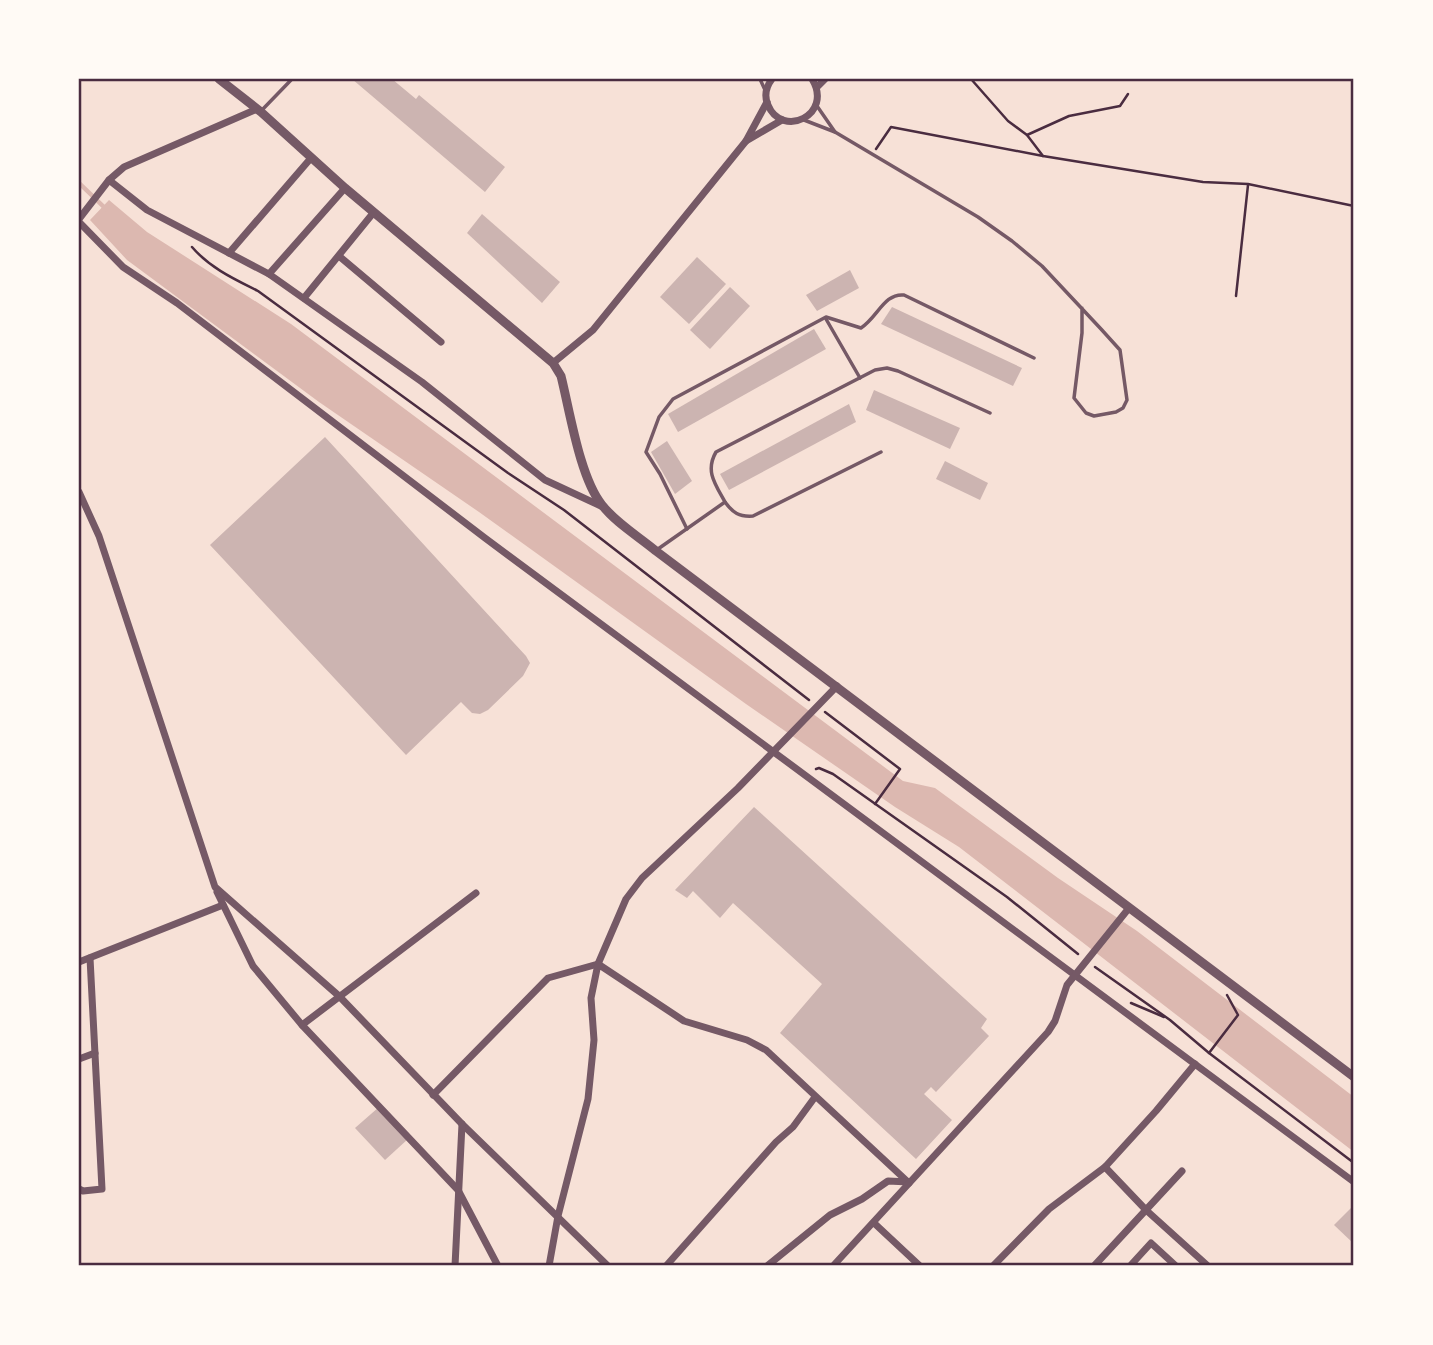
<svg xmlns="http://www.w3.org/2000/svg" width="1433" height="1345" font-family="'Noto Sans',sans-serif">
<rect width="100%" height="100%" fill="#f7e1d7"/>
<path fill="#dcb8b0" d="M109,200L147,232L291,324L903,781L935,788L1058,878L1137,931L1354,1097V1152L959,847L895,807L746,704L479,512L319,402L127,260L90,220Z"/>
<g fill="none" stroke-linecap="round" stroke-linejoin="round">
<path stroke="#dcb8b0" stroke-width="4.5" d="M79,183L106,209"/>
</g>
<g fill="#ccb4b1">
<path d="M352,79H392L416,99L419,95L505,167L485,192Z"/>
<path d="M482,214L560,282L542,303L467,233Z"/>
<path d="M697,257L726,284L689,324L660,297Z"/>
<path d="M850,270L859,288L817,311L806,295Z"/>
<path d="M730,287L750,306L710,349L690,330Z"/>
<path d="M892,307L1022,368L1013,386L881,324Z"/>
<path d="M814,329L826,349L678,432L668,414Z"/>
<path d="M874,390L960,428L950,449L866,410Z"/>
<path d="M849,404L856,422L729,490L720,474Z"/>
<path d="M325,437L526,656L530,663L523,676L488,710L480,714L472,713L461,702L406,755L210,545Z"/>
<path d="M667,441L692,481L675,494L651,452Z"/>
<path d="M945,461L988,483L980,500L936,479Z"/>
<path d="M754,807L987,1019L981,1028L989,1036L936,1092L931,1087L924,1094L952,1120L916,1159L780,1033L822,984L733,903L720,918L693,891L687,898L675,890Z"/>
<path d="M379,1107L408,1139L385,1160L355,1128Z"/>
<path d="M1352,1207L1354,1209V1244L1334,1225Z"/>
</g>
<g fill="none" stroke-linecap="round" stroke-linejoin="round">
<g stroke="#4a2c40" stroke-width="2.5">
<path d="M971,79L1008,121L1027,135L1043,156"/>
<path d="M1027,135L1069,116L1120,106L1128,94"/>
<path d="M876,149L891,127L1043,156L1203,182L1248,184L1354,206"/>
<path d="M192,247C210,268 234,279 258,291L508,473L564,510L809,700"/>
<path d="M1236,296L1248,185"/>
<path d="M825,712L900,769L875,804"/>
<path d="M816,769L819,768L833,774L1007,897L1078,954"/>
<path d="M1095,967L1170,1020L1209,1053L1354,1163"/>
<path d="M1131,1003L1164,1017"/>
<path d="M1209,1053L1238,1015L1227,995"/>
</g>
<g stroke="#755966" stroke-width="3.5">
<path d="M760,79L765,90"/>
<path d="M262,110L292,79"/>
<path d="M804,120L835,132L817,106"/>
<path d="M835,132L978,217L1012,241L1042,266L1101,329L1120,350L1127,400L1123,408L1116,412L1094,416L1086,413L1074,398L1082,333V308"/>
<path d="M826,319L860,378"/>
<path d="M725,502C715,484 705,471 716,452L875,370L887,368L898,371L990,413"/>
<path d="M687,529L660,474L646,452L659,417L673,399L826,317L861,328C878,317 884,293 904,295L1034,358"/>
<path d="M658,549L725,502C733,513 739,517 753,516L881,452"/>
</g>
<g stroke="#755966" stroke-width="7">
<path d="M772,79C766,87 764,96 768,105C782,139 834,115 812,79"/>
<path d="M817,87L825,79"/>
<path d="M767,102L746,141L782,120"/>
<path d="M109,180L147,210L269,274L422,382L545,480L603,507"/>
<path d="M79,219L109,180L124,167L257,109"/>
<path d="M79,222L123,267L177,303L485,538L1354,1182"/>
<path d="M229,253L311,158"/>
<path d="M339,256L441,342"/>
<path d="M269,274L345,188"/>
<path d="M304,298L374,212"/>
<path d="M553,363L593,330L746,141"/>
<path d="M79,492L99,536L215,887L339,996L462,1124L608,1266"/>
<path d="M217,892L253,966L302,1025L458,1190L498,1266"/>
<path d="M79,962L223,905"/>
<path d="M302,1025L476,893"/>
<path d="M79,1059L95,1053"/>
<path d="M433,1095L548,978L598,964L626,899L642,878L738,788L837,686"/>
<path d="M1105,1167L1146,1210L1208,1266"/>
<path d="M79,1189L83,1191L102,1189L90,958"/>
<path d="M874,1223L920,1266"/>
<path d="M455,1266L462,1124"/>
<path d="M549,1266L558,1216L588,1099L594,1040L591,998L598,964L684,1021L747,1040L766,1050L909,1183"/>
<path d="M666,1266L776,1142L793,1127L815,1097"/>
<path d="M767,1266L830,1215L862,1199L888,1181L909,1182"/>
<path d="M833,1266L1048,1032L1055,1021L1067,985L1129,908"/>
<path d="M993,1266L1049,1209L1105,1167L1156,1111L1195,1064"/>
<path d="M1094,1266L1182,1171"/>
<path d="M1130,1266L1151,1243L1176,1266"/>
</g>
<path stroke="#755966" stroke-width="9" d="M219,79L261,112L345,188L553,363L561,376C570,412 580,478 602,505C616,523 638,536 656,551L1354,1077"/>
</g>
<rect width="1433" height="1345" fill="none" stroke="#fffaf5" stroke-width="161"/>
<rect x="80" y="80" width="1272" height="1184" fill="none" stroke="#4a2c40" stroke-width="2.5"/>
</svg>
